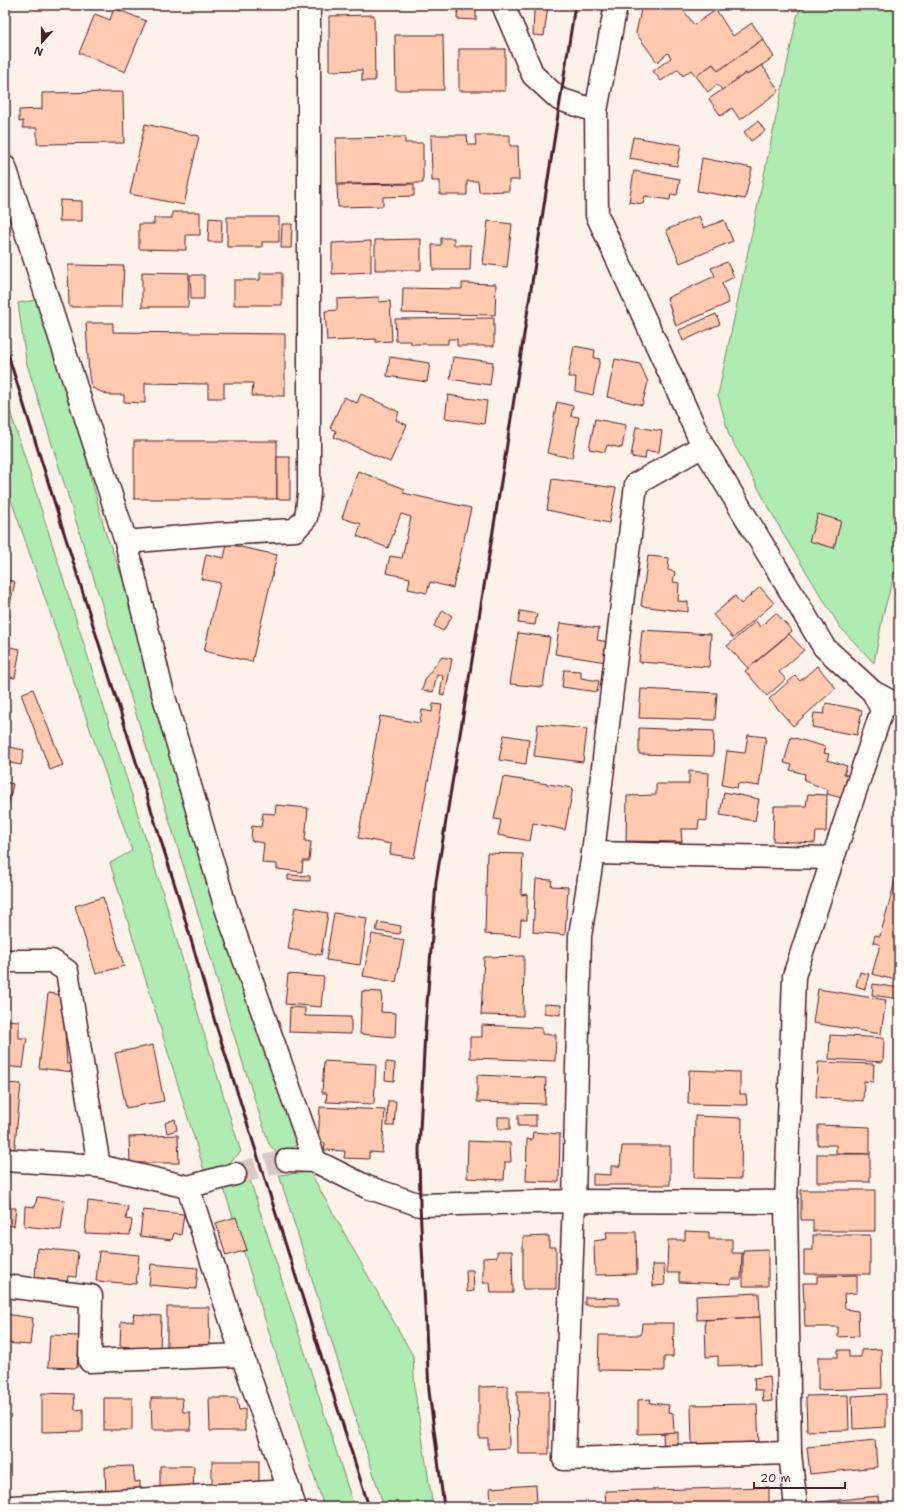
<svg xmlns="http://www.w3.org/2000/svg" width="904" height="1512" font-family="'Shantell Sans',sans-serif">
<rect width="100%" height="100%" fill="#fdf2e9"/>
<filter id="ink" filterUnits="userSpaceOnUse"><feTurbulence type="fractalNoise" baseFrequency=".025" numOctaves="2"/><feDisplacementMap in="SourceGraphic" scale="8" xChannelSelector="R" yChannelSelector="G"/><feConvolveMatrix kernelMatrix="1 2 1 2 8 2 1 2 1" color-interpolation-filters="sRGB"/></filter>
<g filter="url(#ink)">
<g fill="#aeecb2" stroke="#7c866e">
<path d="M801,5H899V557L883,615L874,663L840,627L785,537L729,435L718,395L797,17Z"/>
<path d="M42,299L68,388L105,531L124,582L147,667L303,1141L279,1156L269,1144L228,1017L191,890L26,361L18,303Z"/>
<path d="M5,395L165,900L202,1027L241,1152L223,1168L204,1170L110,863L132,851L5,482Z"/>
<path d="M310,1172L413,1356L415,1392L433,1507H384L279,1175Z"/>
<path d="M250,1180L354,1507H324L224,1189Z"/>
</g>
<g fill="#ffcab0" stroke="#4a1f2b">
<path d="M458,5H476V20L457,19Z"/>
<path d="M522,5H548L544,36L533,35L534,10L522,8Z"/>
<path d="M642,5H680L694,25L716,10L733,36L752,23L763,39L718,71L713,64L696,76L691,70L683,76L678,69L661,81L653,71L671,58L668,53L657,62L636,33Z"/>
<path d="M114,8L146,21L125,72L79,53L95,14L110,20Z"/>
<path d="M374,15L375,81H362V70L329,71V16Z"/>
<path d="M395,35H443L444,90H396Z"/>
<path d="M763,39L774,57L747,75L746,73L722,90L717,84L708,92L696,76L713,64L718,71Z"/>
<rect x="459" y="49" width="46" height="42"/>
<path d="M762,65L779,91L740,120L732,108L721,116L709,99L746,73L747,75Z"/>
<path d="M123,92L124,143L37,144V128H23V121L19,122V110L42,109V93Z"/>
<path d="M758,121L765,131L751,141L744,132Z"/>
<path d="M145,124L199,136L184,205L130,194Z"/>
<path d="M431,135H467L468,145H476L475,135H510V146H518L519,180H509V191L479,192L478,181H467V195H440V181H432Z"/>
<path d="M405,137V143H423V183L337,184L336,138Z"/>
<path d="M633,137L681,145L677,166L629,158Z"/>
<path d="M702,158L752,168L745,199L697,191Z"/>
<path d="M634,171L680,179L677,195L671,194L670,200L645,196L643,204L629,202Z"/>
<path d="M414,184V196L383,197V206L338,207L337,185Z"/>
<path d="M60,200L82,201V221H59Z"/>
<path d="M172,212H200V235H186V250L139,249V224H154V218H172Z"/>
<path d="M699,216L704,228L724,220L733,241L680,263L666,230Z"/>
<path d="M227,217H279V242H262V247H227Z"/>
<path d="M209,218L222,219L221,242H208Z"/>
<path d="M488,221L512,224L507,267L483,264Z"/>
<path d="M282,224H292L291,248H281Z"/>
<path d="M441,238H454V245H471L470,270H433L432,245H441Z"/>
<path d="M421,239V270H375V240Z"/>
<path d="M371,241V272L332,274V243Z"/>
<path d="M727,262L734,277L722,283L729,303L676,326L667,298L715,276L711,268Z"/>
<path d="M68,265L124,266L122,307H69Z"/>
<path d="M142,272L189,273L188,307H142Z"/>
<path d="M260,273H282V305H234V280H260Z"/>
<path d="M190,275H204V299H191Z"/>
<path d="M462,283L496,284L495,315L402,313L403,288L462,289Z"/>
<path d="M379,297V302L390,301L392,341L376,342V339L327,341L325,311L337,310V299Z"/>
<path d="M716,314L720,324L683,341L679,330Z"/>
<path d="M494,318V346H457V339H448V344H411V341H396L395,319Z"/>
<path d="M86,323H113V332L285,334V396H252L253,383H224V398H208V384L145,383V403L124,402V395H109L92,388L89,377Z"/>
<path d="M574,346L595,350L594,358L600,359L593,395L575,391L576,377H568Z"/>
<path d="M390,357L430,363L427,382L387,376Z"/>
<path d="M453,357L493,362L490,385L450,379Z"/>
<path d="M615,359L640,364L648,382L642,405L607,397Z"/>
<path d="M361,394L399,412L396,420L407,425L390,462L334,437L336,431L330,428L344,397L357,403Z"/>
<path d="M448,395L487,401L484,424L445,418Z"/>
<path d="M557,402L573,406L571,416L579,417L572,458L547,453Z"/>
<path d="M595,419L626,425L622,448L607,445L605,452L589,449Z"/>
<path d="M636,427L662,431L659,452L646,451L645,459L631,457Z"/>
<rect x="134" y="441" width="143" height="58"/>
<rect x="277" y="457" width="13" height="42"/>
<path d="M358,471L405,489L403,493L471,508L453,588L430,582L427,593L408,589L410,578L386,573L390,556L402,558L411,517L401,514L388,548L357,536L361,524L342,518Z"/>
<path d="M552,479L616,488L609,523L547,510Z"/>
<path d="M818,514L841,521L834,548L809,541Z"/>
<path d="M227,544L277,555L252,662L204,651L220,583L201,579L206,554L224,558Z"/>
<path d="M648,556L669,558L668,570L675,572L673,582L679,583L678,601L688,602V612L641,606Z"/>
<path d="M5,579L15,582L5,627Z"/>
<path d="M760,587L774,603L733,638L713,615L735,596L741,604Z"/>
<path d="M443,610L452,616L443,631L434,626Z"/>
<path d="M520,611L537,614L535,625L518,623Z"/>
<path d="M776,613L792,631L748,668L727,646L756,621L760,627Z"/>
<path d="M560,623L599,628L597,640L609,642L606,662L555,654Z"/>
<path d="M642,630L711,634L709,667L639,662Z"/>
<path d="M518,633L550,637L543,687L510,684Z"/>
<path d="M789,634L804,650L779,672L786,679L767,696L745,671Z"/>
<path d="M5,646L20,649L15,678L5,676Z"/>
<path d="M442,657L452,659L445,695L440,694L443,676L437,674L433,692L422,690L426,677Z"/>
<path d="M817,666L836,688L793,726L769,699L795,676L800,681Z"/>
<path d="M564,670L581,671V678L599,681L597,692L562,687Z"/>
<path d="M33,689L63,765L50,770L21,694Z"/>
<path d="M641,689L717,693L715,720L639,718Z"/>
<path d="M826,703L862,710L857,735L812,727L814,713L824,714Z"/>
<path d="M433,704L442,705L414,858L390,854L391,844L358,838L380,716L420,723L422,710L432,712Z"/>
<path d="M538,724L587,729L583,762L534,756Z"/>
<path d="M639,728L714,731L713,756L639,754Z"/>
<path d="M504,735L529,739L526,764L499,760Z"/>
<path d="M748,735L766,737L759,786L738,783L737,788L722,785L727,751L745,753Z"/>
<path d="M791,737L826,747L824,753L829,754L827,760L847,766L844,774L849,776L842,798L827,794L828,790L808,782V781L804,780L805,774L790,770L792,765L784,763Z"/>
<path d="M5,746L24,750L21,765L5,762Z"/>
<path d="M689,771L709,773L707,821L699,820L698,829H681L682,842L626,841L627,796L656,795V784H689Z"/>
<path d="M5,774L7,775L6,782L13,784L5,820Z"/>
<path d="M503,777L573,788L565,830L533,823L530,841L498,835L501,820L494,819Z"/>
<path d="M724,792L759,799L755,821L720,815Z"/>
<path d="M808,794L827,795L826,832H816L815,843L773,841L774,806H806Z"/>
<path d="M276,805L308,808L305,841L311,842L309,861H303L302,872L277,869V864L262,863L264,843L251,841L252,826L261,827L263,813L275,814Z"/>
<path d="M487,853L523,854L521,895L527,894V920H521L520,936L485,934Z"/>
<path d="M898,870H899V981L872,974L880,945L873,942L875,935L880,936Z"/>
<path d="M288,875L310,876V881L288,880Z"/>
<path d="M536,879L552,880L551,886L568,887L565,935L533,932Z"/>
<path d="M103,897L124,966L96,974L75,906Z"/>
<path d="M295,907L328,913L321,955L288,949Z"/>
<path d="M334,913L367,918L360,965L326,960Z"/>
<path d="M378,922L401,926L400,934L376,931Z"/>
<path d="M372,934L404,940L396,982L363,976Z"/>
<path d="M524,956L523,1016L481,1015L484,957Z"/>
<path d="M860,972L869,974L865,989L856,986Z"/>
<path d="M288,974L324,977L321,1007L285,1004Z"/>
<path d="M873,984L899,988V999L872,995Z"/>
<path d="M818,989L886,1000L881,1034L813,1023Z"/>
<path d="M362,991L382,992L381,1012L396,1013L395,1037L360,1034Z"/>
<path d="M48,993L63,995L67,1064L73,1063V1072L39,1068Z"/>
<path d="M544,1004L561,1005L560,1015L544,1013Z"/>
<path d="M290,1007L305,1008V1016L351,1017V1034L289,1032Z"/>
<path d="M5,1020L19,1021V1038H27L23,1068L5,1066Z"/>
<path d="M482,1025L542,1028V1034L556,1035L555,1061L470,1058V1037H482Z"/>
<path d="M830,1035L884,1038L883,1062L829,1059Z"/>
<path d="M153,1045L164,1101L126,1108L115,1053Z"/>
<path d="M324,1061L376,1064L374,1104L326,1102L327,1093H322Z"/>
<path d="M386,1062L395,1063L394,1081L385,1080Z"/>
<path d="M818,1062L874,1064L873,1082L864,1081L863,1101L816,1097Z"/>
<path d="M689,1070L740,1072V1094H746L747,1105L688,1104Z"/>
<path d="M477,1075L546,1078L545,1104L477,1102Z"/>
<path d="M5,1083L21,1084L14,1155L5,1154Z"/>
<path d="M388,1101H396L394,1126H387Z"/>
<path d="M320,1107L385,1110L382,1153L369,1152V1159L344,1158L345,1151L324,1150L325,1143L318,1142Z"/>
<rect x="518" y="1115" width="18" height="11"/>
<path d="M695,1116L742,1118L741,1179L694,1178Z"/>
<rect x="498" y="1117" width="12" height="12"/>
<path d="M175,1119L177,1130L167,1133L165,1123Z"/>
<path d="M818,1125L870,1127V1154L836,1153V1145H818Z"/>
<path d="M533,1132L560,1134L559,1182L526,1181L527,1139L532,1140Z"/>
<path d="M178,1135L179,1163H130L129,1137Z"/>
<path d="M468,1141L510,1143L511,1162H505L504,1180L467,1178Z"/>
<path d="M622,1146H670V1185H593V1174L611,1175V1166H620Z"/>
<rect x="817" y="1154" width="53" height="28"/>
<path d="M801,1190H875V1231H813V1220H801Z"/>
<path d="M5,1194L9,1195L10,1208H16L14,1226L5,1225Z"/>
<path d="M37,1197L65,1200L61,1230L24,1226L25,1206L35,1207Z"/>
<path d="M88,1201L128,1206L126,1219L132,1220L130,1235L85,1233Z"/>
<path d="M143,1210L184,1214L181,1235L174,1233L172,1240L140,1236Z"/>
<path d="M236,1217L247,1250L226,1256L216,1223Z"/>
<path d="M685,1231L709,1232V1239H732V1253H742L741,1279H731V1284L679,1282V1273H667L668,1240H685Z"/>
<path d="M606,1232H636L637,1274L595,1275L594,1241L607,1239Z"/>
<path d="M813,1235H870V1274H804V1250H813Z"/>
<path d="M549,1236V1247H556V1289H523V1237Z"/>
<path d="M37,1248L78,1252L76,1277L68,1276L67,1283L35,1279Z"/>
<path d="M768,1249V1286H743V1250Z"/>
<path d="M99,1251L139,1255L136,1284L96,1281Z"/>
<path d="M497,1251H512L513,1293H491L490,1283H483V1258L497,1257Z"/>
<path d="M151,1264L198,1268L196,1289L149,1285Z"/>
<path d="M652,1265H664L665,1285L653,1286Z"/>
<path d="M466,1270H473L474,1291L467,1292Z"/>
<path d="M857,1275V1293L844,1294L845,1309L858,1311L859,1336L838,1337V1327H805L803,1283H817V1276Z"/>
<path d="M759,1293L760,1317L697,1320L696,1296Z"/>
<path d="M585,1297L619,1298V1305H585Z"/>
<path d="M167,1307H209L210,1350H167Z"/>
<path d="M5,1314L33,1318L30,1345L5,1343Z"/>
<path d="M133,1314L161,1316L160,1353L130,1354V1347L120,1346L121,1322L134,1321Z"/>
<path d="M760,1317L762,1364L718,1366V1356L706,1357L705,1320Z"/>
<path d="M642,1323H674L673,1357H664V1371L598,1370L599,1335H641Z"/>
<path d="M50,1335L80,1336L77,1368L48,1367Z"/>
<path d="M881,1349L882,1388L818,1390V1357H838V1350H849V1357H861V1350Z"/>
<path d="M770,1376L772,1401L763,1402L762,1390H755L754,1378Z"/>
<path d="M508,1386L509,1448L488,1449V1438H479V1387Z"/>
<path d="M517,1391H549V1454H518Z"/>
<path d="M42,1393L74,1394L75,1410L83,1409V1431L42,1432Z"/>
<path d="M886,1394V1427L853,1429L852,1396Z"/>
<path d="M848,1395L849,1430L807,1431L806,1396Z"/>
<rect x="104" y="1398" width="28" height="32"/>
<path d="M151,1398H182L183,1412H190L191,1430H152Z"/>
<path d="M209,1398H237L239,1410L245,1409V1431H210Z"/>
<path d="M651,1399L650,1403L669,1405L668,1412L673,1413L674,1433L638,1434V1400Z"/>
<path d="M757,1404L759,1442L692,1444L691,1405Z"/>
<path d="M678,1432V1452H664L663,1433Z"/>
<path d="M875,1440L877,1467L810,1474L807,1447Z"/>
<rect x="212" y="1461" width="47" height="31"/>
<path d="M133,1466L135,1482L140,1481V1496H106L105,1467Z"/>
<path d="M160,1466H194L193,1496H160Z"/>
<path d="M536,1485L537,1507H491L490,1488Z"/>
<path d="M769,1487V1507H606L605,1491Z"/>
<path d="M878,1496L879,1507H811L810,1503Z"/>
</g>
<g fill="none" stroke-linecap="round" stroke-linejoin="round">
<path stroke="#d9c8c3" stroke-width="22" stroke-dasharray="22 11" stroke-linecap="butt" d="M235,1174L287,1160"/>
<g stroke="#4a1f2b" stroke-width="25">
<g id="street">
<path d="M503,5L533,75L559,99L596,111"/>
<path d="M616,5L596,111L597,215L703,446L824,647L873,692L899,706"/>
<path d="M5,167L126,542L162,690L225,905L315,1161L367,1187L420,1205L574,1201L786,1202"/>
<path d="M703,446L636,484L593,853L580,936L574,1201L564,1459L790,1453"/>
<path d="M126,542L217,534L295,530L306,518L309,494V5"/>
<path d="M593,853L833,858"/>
<path d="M5,961H52L67,971L99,1166"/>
<path d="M5,1160L99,1166L188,1187L242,1355L295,1507"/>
<path d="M287,1160L315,1161"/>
<path d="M188,1187L235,1174"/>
<path d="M5,1286L91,1296L90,1361L242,1355"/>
<path d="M11,1507L290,1491"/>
<path d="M796,1507L790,1453L786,1202L794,976L882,710L873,692"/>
</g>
</g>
<use href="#street" stroke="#fdfcf7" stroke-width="22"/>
<g stroke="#4a1f2b" stroke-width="3">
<path d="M5,345L178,895L215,1022L369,1507"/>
<path d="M444,1507L429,1391L420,1205L419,1150L425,1031L436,882L505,457L575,5"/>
</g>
</g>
</g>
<rect width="904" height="1512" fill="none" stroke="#fdfcf7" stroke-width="20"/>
<rect x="10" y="10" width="884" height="1492" fill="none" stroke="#4a1f2b" stroke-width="1.5" filter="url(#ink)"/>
<g transform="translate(42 42) rotate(201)" stroke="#fdfcf7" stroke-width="3" paint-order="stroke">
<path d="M0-3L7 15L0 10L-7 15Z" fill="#4a1f2b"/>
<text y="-6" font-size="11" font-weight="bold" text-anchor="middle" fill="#4a1f2b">N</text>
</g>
<path d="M754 1482v6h91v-6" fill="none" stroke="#4a1f2b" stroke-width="2"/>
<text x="760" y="1482" font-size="12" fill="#4a1f2b" stroke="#fdfcf7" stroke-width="3" paint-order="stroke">20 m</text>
</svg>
